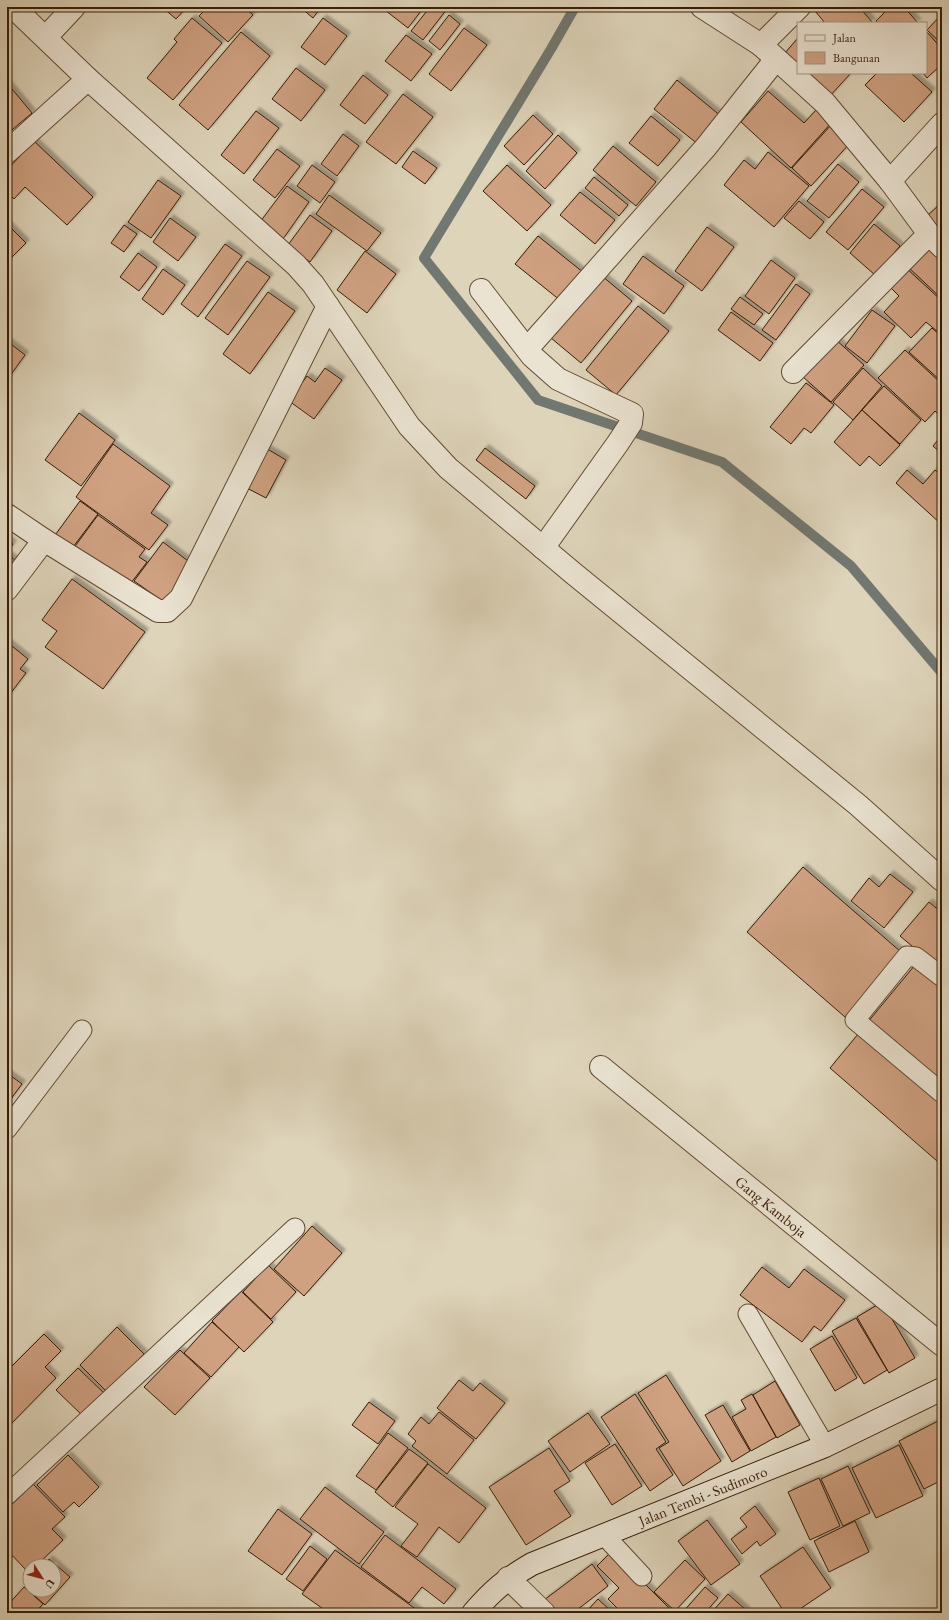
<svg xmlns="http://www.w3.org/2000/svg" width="949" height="1620" font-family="'EB Garamond',serif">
<defs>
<filter id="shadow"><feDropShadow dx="3.5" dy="-3.5" stdDeviation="1" flood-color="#0004"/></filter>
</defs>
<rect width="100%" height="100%" fill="#ded4ba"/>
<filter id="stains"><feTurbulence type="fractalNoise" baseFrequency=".005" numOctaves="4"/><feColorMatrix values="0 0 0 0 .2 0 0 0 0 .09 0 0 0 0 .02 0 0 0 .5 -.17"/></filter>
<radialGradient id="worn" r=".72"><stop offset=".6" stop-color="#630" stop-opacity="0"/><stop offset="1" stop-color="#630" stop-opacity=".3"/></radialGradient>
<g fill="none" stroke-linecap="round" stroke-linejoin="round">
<path stroke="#717871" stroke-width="10" d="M575,7L551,49L424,258L538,400L722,462L851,566L942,673"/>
</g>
<g fill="#cfa181" stroke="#381c04" filter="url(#shadow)">
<path d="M162,7H187L176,19Z"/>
<path d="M208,7H244L253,15L228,42L199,16Z"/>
<path d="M300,7H321L313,18Z"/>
<path d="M381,7H424L408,28Z"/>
<path d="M430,7H444L447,9L423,40L411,31Z"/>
<path d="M820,7H859L873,23H825L815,11Z"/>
<path d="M890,7H904L918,23H878L876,21Z"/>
<path d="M942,14V44L927,30Z"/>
<path d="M449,15L460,24L440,50L429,41Z"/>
<path d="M192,18L222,43L173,100L147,78L177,42L174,39Z"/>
<path d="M323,18L347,36L325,65L301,47Z"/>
<path d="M464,28L487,45L451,91L429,74Z"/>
<path d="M926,31L942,49V64L927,78L923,73H926Z"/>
<path d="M241,32L270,56L208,130L179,105Z"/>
<path d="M406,35L432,54L411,81L385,61Z"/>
<path d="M798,38V67L784,54Z"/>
<path d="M296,68L325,90L301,121L272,99Z"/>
<path d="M804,73H851L829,97Z"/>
<path d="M877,73H911L932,92L904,122L865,85Z"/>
<path d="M363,75L388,95L365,124L340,105Z"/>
<path d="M677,80L722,117L699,145L654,109Z"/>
<path d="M7,83L32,113L7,134Z"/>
<path d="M768,91L804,123L817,109L832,122L791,168L741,122Z"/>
<path d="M403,94L433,117L396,164L366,142Z"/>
<path d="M256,111L279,128L244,174L221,155Z"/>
<path d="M533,115L553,134L524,165L504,146Z"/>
<path d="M651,116L680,140L658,166L629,143Z"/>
<path d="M832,124L852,141L811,186L792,168Z"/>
<path d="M343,134L359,146L337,176L321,164Z"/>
<path d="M558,135L577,153L545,189L526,171Z"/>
<path d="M34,141L93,197L67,225L25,187L14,199L7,192V170Z"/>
<path d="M613,146L656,182L636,206L593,170Z"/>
<path d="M277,149L300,166L275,198L253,180Z"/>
<path d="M413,151L437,168L425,184L402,167Z"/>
<path d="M768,152L809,186L774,227L724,185L744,160L755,169Z"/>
<path d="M838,164L859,182L829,218L807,201Z"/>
<path d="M312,165L335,182L320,203L297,186Z"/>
<path d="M507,165L551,205L527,231L483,191Z"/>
<path d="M594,177L628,205L619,216L585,188Z"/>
<path d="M158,180L181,196L151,238L128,222Z"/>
<path d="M287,186L309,202L283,239L260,222Z"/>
<path d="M862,189L884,207L848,250L826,232Z"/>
<path d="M580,192L615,220L595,244L560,215Z"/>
<path d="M329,195L381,233L367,251L316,214Z"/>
<path d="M799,201L824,222L810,239L784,218Z"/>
<path d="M942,202V238L924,219Z"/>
<path d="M310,215L332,231L310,262L288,245Z"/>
<path d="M170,218L196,237L178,261L153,242Z"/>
<path d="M7,224L26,243L7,262Z"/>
<path d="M874,224L900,246L875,275L850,253Z"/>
<path d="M124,225L137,234L124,252L111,243Z"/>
<path d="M707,227L734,247L702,291L675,271Z"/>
<path d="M538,236L584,273L561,301L515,264Z"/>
<path d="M928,242L942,256V299L906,265Z"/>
<path d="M225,244L242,256L198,317L181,304Z"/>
<path d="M365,251L396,274L367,313L337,290Z"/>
<path d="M138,253L157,267L139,291L120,277Z"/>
<path d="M643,256L684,286L664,314L623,284Z"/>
<path d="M771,260L795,278L769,314L745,296Z"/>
<path d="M247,261L270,277L228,335L205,318Z"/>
<path d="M905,267L942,301V328L938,332L926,322L911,338L884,312L899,296L888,285Z"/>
<path d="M163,269L185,285L163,315L142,299Z"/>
<path d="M602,276L632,301L581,363L551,338Z"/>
<path d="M796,284L810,294L776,340L762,330Z"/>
<path d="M268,292L295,311L250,374L223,354Z"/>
<path d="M740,297L763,314L754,325L731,309Z"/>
<path d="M638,306L669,331L616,395L586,370Z"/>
<path d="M872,310L895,326L867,363L845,346Z"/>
<path d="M731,312L773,343L760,361L718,330Z"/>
<path d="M932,328L942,337V382L909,352Z"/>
<path d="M835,339L864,365L831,402L802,376Z"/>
<path d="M7,341L25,355L7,380Z"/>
<path d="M905,350L942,384V418L935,411L925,422L878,378Z"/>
<path d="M325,368L342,380L314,419L289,401L307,376L315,382Z"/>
<path d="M863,368L882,386L853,420L833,402Z"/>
<path d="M806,383L834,405L811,433L804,428L791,444L770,427Z"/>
<path d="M884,386L921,420L900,444L862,410Z"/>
<path d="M862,410L900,445L880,466L869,456L860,466L834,442Z"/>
<path d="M79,413L115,440L81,486L45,460Z"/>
<path d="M942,435V454L933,446Z"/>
<path d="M113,444L170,486L151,513L168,525L149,550L76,497Z"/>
<path d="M264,447L286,460L266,498L243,486Z"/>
<path d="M485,448L535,486L526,499L476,460Z"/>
<path d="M907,470L923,484L935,470L942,476V522L941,524L896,483Z"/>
<path d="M80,501L98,514L70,551L53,538Z"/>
<path d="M98,515L145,549L139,557L147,562L131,583L109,567L105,572L73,549Z"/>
<path d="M7,539L13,544L7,552Z"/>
<path d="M163,542L192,564L164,602L134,581Z"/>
<path d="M7,554L19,563L7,578Z"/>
<path d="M72,579L145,632L103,689L45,647L57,631L42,620Z"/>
<path d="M7,642L28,659L20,669L26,673L7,698Z"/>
<path d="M803,867L901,952L845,1017L747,932Z"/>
<path d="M890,874L913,892L884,928L851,901L869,878L879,887Z"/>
<path d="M929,902L942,913V971L900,936Z"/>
<path d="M915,965L942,987V1086L867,1023Z"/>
<path d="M859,1033L942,1105V1156L937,1161L830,1068Z"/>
<path d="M7,1073L22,1084L7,1104Z"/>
<path d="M312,1226L342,1253L304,1296L274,1269Z"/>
<path d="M268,1265L296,1292L271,1319L243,1292Z"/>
<path d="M762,1267L789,1288L804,1269L845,1300L821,1331L814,1326L802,1342L740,1295Z"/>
<path d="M241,1291L273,1322L244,1352L212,1321Z"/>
<path d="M882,1302L915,1358L889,1373L857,1317Z"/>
<path d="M856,1318L887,1370L864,1384L832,1331Z"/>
<path d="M212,1322L239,1347L211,1377L184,1353Z"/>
<path d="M117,1327L144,1354L107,1392L80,1365Z"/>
<path d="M44,1334L61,1351L45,1367L56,1378L7,1428V1371Z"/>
<path d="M832,1336L857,1378L835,1391L810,1349Z"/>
<path d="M180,1350L210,1378L175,1415L144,1387Z"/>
<path d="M78,1368L107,1396L85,1418L56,1390Z"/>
<path d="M666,1375L721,1461L683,1486L659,1448L669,1442L638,1393Z"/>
<path d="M459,1380L473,1391L480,1383L505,1403L476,1439L437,1408Z"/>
<path d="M775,1381L800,1425L777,1438L753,1395Z"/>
<path d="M635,1394L666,1442L656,1449L673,1475L650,1491L601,1417Z"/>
<path d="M752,1394L776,1437L751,1451L732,1417L746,1409L741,1400Z"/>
<path d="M369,1402L395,1421L378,1444L352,1425Z"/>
<path d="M723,1405L750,1451L732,1462L705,1415Z"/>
<path d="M439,1412L474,1440L447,1474L412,1446L416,1441L408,1434L421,1417L429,1424Z"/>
<path d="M588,1413L610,1444L570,1472L548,1441Z"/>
<path d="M942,1419V1480L924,1489L899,1441Z"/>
<path d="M388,1433L408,1448L376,1490L356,1476Z"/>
<path d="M615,1444L642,1486L612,1505L585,1463Z"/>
<path d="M899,1445L923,1496L876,1518L852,1468Z"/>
<path d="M549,1448L570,1481L554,1491L571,1516L526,1545L489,1487Z"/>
<path d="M409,1449L428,1463L393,1507L375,1492Z"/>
<path d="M68,1455L99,1487L79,1507L74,1502L63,1512L37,1485Z"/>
<path d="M428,1464L486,1508L459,1543L439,1527L417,1557L401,1546L418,1524L395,1507Z"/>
<path d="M848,1466L870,1513L843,1526L821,1479Z"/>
<path d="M819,1478L840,1526L810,1540L788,1492Z"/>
<path d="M33,1484L65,1517L52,1529L63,1540L36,1566H30L29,1573L7,1550V1509Z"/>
<path d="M325,1487L384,1532L359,1564L300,1519Z"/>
<path d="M755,1506L776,1534L760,1546L757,1541L742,1554L731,1539L747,1527L740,1518Z"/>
<path d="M278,1509L312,1534L282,1575L248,1551Z"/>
<path d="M707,1520L740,1564L711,1585L678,1541Z"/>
<path d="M855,1521L869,1552L829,1572L814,1541Z"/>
<path d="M385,1535L456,1589L444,1604L422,1587L409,1603L361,1567Z"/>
<path d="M310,1546L327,1559L303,1591L286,1579Z"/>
<path d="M803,1547L831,1588L794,1613H785L760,1576Z"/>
<path d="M335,1550L421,1613H329L302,1594Z"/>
<path d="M612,1551L672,1611L670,1613H622L608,1599L619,1588L597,1566Z"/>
<path d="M49,1559L70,1577L45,1605L25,1587L30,1581V1590H54V1566H43Z"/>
<path d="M685,1560L705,1579L675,1611L654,1592Z"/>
<path d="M592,1564L608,1586L573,1613H554L544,1600Z"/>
<path d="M24,1587L43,1604L35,1613H7V1606Z"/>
<path d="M705,1587L718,1598L705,1613H682Z"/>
<path d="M728,1594L747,1611L745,1613H711Z"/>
<path d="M598,1599L613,1613H585Z"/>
</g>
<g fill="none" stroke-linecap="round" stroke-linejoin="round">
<g stroke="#624a32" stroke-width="21">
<g id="lane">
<path d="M942,977L916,957L907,956L855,1020L942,1093"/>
<path d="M7,1129L82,1030"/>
<path d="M748,1314L825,1446"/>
<path d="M7,1495L295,1228"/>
<path d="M604,1535L642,1576"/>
</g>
</g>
<g stroke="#624a32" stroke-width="24">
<g id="street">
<path d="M13,7L88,79L296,265L313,284L409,426L448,468L573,573L858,805L942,880"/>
<path d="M702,7L761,45L825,103L890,181L929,234L793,372"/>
<path d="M46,37L74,7"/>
<path d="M761,45L799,7"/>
<path d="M7,152L88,79"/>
<path d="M890,181L942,124"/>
<path d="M929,234L942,247"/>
<path d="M481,290L532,356L558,379L632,414L631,423L618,443L543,548"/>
<path d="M527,349L706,147L776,59"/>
<path d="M7,515L44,540L158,611H167L181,598L328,306"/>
<path d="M7,589L44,540"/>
<path id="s1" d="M601,1067L942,1345"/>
<path d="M508,1578L544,1613"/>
</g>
</g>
<g stroke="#381c04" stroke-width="24">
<g id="secondary">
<path id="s2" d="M473,1613C493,1590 506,1579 532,1564L825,1446L942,1389"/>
</g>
</g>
<use href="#lane" stroke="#eae3d2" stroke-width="19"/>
<use href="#street" stroke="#eae3d2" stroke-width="22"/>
<use href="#secondary" stroke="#eae3d2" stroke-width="22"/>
</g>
<g text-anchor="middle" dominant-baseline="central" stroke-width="3.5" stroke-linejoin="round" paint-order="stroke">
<g font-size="15" fill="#381c04" stroke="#eae3d2">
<text stroke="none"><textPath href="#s1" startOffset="220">Gang Kamboja</textPath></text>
<text stroke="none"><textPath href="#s2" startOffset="261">Jalan Tembi - Sudimoro</textPath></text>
</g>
</g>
<rect width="949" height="1620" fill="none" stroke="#ded4ba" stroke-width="24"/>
<rect x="8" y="8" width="933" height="1604" fill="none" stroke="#381c04" stroke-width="2"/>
<rect x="12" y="12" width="925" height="1596" fill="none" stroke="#381c04"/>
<rect x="797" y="22" width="130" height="52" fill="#eae3d2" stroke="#a39380"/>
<rect x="805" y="35" width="20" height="6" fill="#eae3d2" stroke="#a39380"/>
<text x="833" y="42" font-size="12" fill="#381c04">Jalan</text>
<rect x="805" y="52" width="20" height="12" fill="#cfa181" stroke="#a39380"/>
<text x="833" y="62" font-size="12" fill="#381c04">Bangunan</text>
<g transform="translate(42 1578) rotate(126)"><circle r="19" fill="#eae3d2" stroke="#a39380"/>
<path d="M0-3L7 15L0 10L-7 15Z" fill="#8f2418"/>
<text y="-6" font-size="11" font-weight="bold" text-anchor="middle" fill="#381c04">U</text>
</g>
<rect width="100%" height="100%" filter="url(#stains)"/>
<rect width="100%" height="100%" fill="url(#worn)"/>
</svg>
